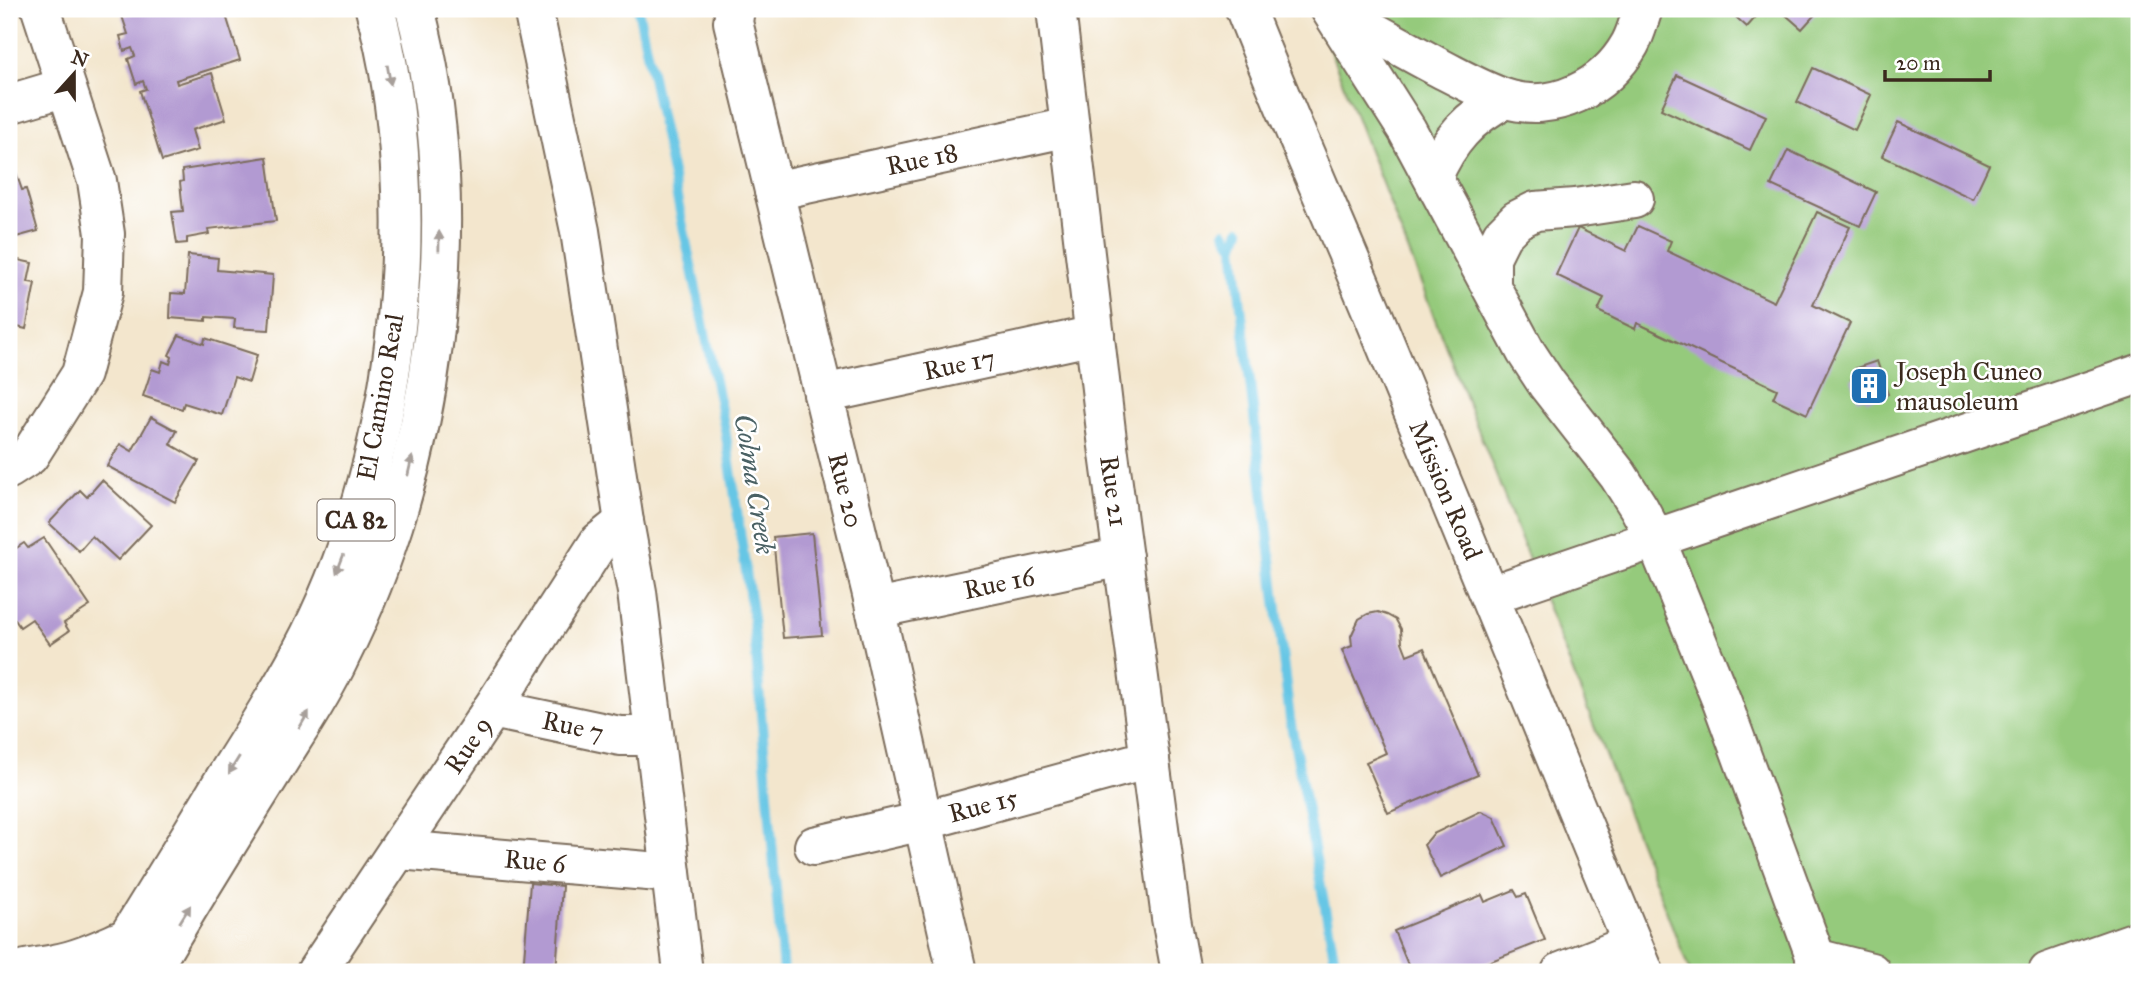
<svg xmlns="http://www.w3.org/2000/svg" width="2148" height="981" font-family="'IM FELL Great Primer',serif">
<rect width="100%" height="100%" fill="#fff"/>
<filter id="ink" filterUnits="userSpaceOnUse"><feTurbulence type="fractalNoise" baseFrequency=".0143" numOctaves="2"/><feDisplacementMap in="SourceGraphic" scale="14" xChannelSelector="R" yChannelSelector="G"/><feConvolveMatrix kernelMatrix="1 2 1 2 8 2 1 2 1" color-interpolation-filters="sRGB"/></filter>
<filter id="wash" filterUnits="userSpaceOnUse"><feTurbulence type="fractalNoise" baseFrequency=".00686" numOctaves="4" result="noise"/><feDisplacementMap in="SourceGraphic" scale="28" xChannelSelector="R" yChannelSelector="G"/><feGaussianBlur stdDeviation="1.57" result="paint"/><feColorMatrix in="noise" values="0 0 0 0 0 0 0 0 0 0 0 0 0 0 0 0 0 1.4 0 .05"/><feComposite in="paint" operator="in"/></filter>
<g filter="url(#wash)">
<rect width="100%" height="100%" fill="#f3e6cd"/>
<path fill="#95ca7b" stroke="#687a4c" stroke-width="2" d="M1314,9H2139V972H1690Z"/>
<g fill="none" stroke-linecap="round" stroke-linejoin="round">
<g stroke="#66c6e5" stroke-width="10">
<path d="M638,9L725,429L753,619L783,972"/>
<path d="M1225,232L1234,247L1290,719L1337,972"/>
<path d="M1234,247L1240,230"/>
</g>
</g>
<g id="blocks">
<g fill="#b29ad2">
<path d="M146,9H224L240,60L176,80L177,84L212,73L226,119L192,130L198,150L162,161L140,91L146,89L143,81L136,84L128,59L135,56L132,48L124,51L120,36L128,34L122,16Z"/>
<path d="M1727,9H1763L1747,27Z"/>
<path d="M1779,9H1820L1802,29Z"/>
<path d="M1813,68L1871,95L1855,130L1797,102Z"/>
<path d="M1677,75L1766,116L1750,150L1661,109Z"/>
<path d="M1898,122L1989,165L1973,199L1882,156Z"/>
<path d="M1788,150L1876,192L1860,226L1771,185Z"/>
<path d="M267,157L276,221L208,229L209,234L187,238V243L177,244L172,212L183,211L180,182L183,181L182,170Z"/>
<path d="M12,161L22,190L26,189L38,231L9,239V162Z"/>
<path d="M1817,212L1850,227L1813,305L1850,323L1807,414L1773,398L1777,389L1637,323L1635,329L1598,311L1604,298L1556,275L1578,228L1626,251L1638,226L1671,241L1667,251L1774,302Z"/>
<path d="M188,255L218,258L217,270L273,275L269,330L234,328L235,319L206,317V321L170,318L171,293L185,294Z"/>
<path d="M9,258L32,263L28,282L35,283L26,329L9,325Z"/>
<path d="M179,335L204,344L205,338L257,355L249,382L234,377L222,415L184,403L182,409L143,396L152,369L160,372L163,361L170,364L172,357L169,355Z"/>
<path d="M1877,361L1888,394L1867,401L1865,397L1858,400L1851,379L1859,376L1856,368Z"/>
<path d="M151,417L177,431L170,444L199,461L175,502L107,466L120,444L132,451Z"/>
<path d="M102,480L151,525L118,560L92,536L79,551L49,523L80,490L87,497Z"/>
<path d="M812,533L822,635L783,638L773,537Z"/>
<path d="M44,538L90,606L64,623L69,631L50,644L32,619L20,627L9,611V553L24,543L28,548Z"/>
<path d="M1378,612L1387,615L1396,620L1401,629L1402,642L1407,655L1424,648L1478,775L1388,813L1366,762L1386,753L1342,650L1352,646L1351,636L1359,619L1368,614Z"/>
<path d="M1481,811L1494,817L1507,846L1440,878L1424,845L1433,834Z"/>
<path d="M530,883L562,886L556,972H523Z"/>
<path d="M1514,890L1518,897L1526,894L1545,940L1463,972H1411L1394,931L1482,895L1485,902Z"/>
</g>
</g>
</g>
<g filter="url(#ink)">
<use href="#blocks" fill-opacity="0" stroke="#7b6c5b" stroke-width="2"/>
<g fill="none" stroke-linecap="round" stroke-linejoin="round">
<g stroke="#7b6c5b" stroke-width="42">
<g id="minor">
<path d="M533,9L580,231L624,522L637,592L683,972"/>
<path d="M735,9L733,22L871,590L957,972"/>
<path d="M1056,9L1106,431L1171,918L1181,972"/>
<path d="M1245,9C1288,119 1337,226 1382,336C1470,547 1556,760 1644,972"/>
<path d="M1330,9L1407,130L1526,352L1547,384L1618,475L1639,508L1656,540L1722,702L1821,972"/>
<path d="M1333,10C1368,28 1402,48 1436,66C1458,77 1480,90 1504,98C1553,115 1606,87 1630,44C1636,33 1639,20 1643,9"/>
<path d="M9,104L66,87"/>
<path d="M1433,177C1448,141 1470,116 1505,99"/>
<path d="M774,191L1070,127"/>
<path d="M1491,286V257L1502,235L1517,220L1535,211L1575,208L1634,199"/>
<path d="M823,394L1095,335"/>
<path d="M9,469L29,456L81,374L103,292L105,234L97,181L41,9"/>
<path d="M1490,595L2139,374"/>
<path d="M875,609L1123,557"/>
<path d="M492,709L620,736H654"/>
<path d="M814,846L923,821L1150,759"/>
<path d="M399,850L671,873"/>
<path d="M1815,958L1871,972"/>
<path d="M16,972C29,967 40,967 54,964C79,960 103,948 127,938"/>
<path d="M316,972L492,709L599,542L624,522"/>
<path d="M1561,972L1632,944"/>
<path d="M2048,972L2139,940"/>
</g>
</g>
<g stroke="#7b6c5b" stroke-width="42">
<g id="major">
<path d="M106,972C145,910 184,846 222,783C249,740 277,697 301,652C399,469 429,209 375,9"/>
<path d="M150,972C190,903 232,836 274,769C296,733 321,697 339,659C435,469 470,216 415,9"/>
</g>
</g>
<use href="#minor" stroke="#fff" stroke-width="38"/>
<use href="#major" stroke="#fff" stroke-width="38"/>
</g>
<defs><path id="oneway-solid" d="M-6-.8H1V-3.2L6.5 0L1 3.2V.8H-6Z" transform="scale(1.75)"/></defs>
<g fill="#a79f9a">
<use href="#oneway-solid" transform="translate(389 75) rotate(80)"/>
<use href="#oneway-solid" transform="translate(439 241) rotate(-89)"/>
<use href="#oneway-solid" transform="translate(410 466) rotate(-77)"/>
<use href="#oneway-solid" transform="translate(340 564) rotate(111)"/>
<use href="#oneway-solid" transform="translate(304 720) rotate(-60)"/>
<use href="#oneway-solid" transform="translate(234 765) rotate(122)"/>
<use href="#oneway-solid" transform="translate(185 914) rotate(-58)"/>
</g>
</g>
<defs>
<g id="building-square" transform="scale(2.0125)"><rect x="-9" y="-9" width="18" height="18" rx="4" fill="#1f6fb2" stroke="#fff"/><path d="M-4-6H4V6H1V3H-1V6H-4ZM-2.5-4.3h1.7v1.8h-1.7ZM.8-4.3h1.7v1.8H.8ZM-2.5-1h1.7V.8h-1.7ZM.8-1h1.7V.8H.8Z" fill="#fff"/></g>
</defs>
<g fill-rule="evenodd">
<use href="#building-square" x="1869" y="386"/>
</g>
<g text-anchor="middle" dominant-baseline="central" stroke-width="5" stroke-linejoin="round" paint-order="stroke">
<rect fill="#fff" stroke="#766a62" stroke-width="2" x="317.5" y="499.5" width="77" height="41" rx="5"/>
<g font-size="24" font-weight="bold" fill="#3b2a1e">
<text x="356" y="520">CA 82</text>
</g>
<g font-size="26" fill="#3b2a1e" stroke="#fff">
<text transform="translate(922 159) rotate(-12)">Rue 18</text>
<text transform="translate(959 364) rotate(-12)">Rue 17</text>
<text transform="translate(380 397) rotate(-80)">El Camino Real</text>
<text transform="translate(846 490) rotate(76)">Rue 20</text>
<text transform="translate(1446 490) rotate(67)">Mission Road</text>
<text transform="translate(1114 491) rotate(82)">Rue 21</text>
<text transform="translate(999 583) rotate(-12)">Rue 16</text>
<text transform="translate(573 726) rotate(12)">Rue 7</text>
<text transform="translate(468 745) rotate(-56)">Rue 9</text>
<text transform="translate(983 805) rotate(-15)">Rue 15</text>
<text transform="translate(535 861) rotate(5)">Rue 6</text>
</g>
<g font-size="26" fill="#3b2a1e" stroke="#fff" text-anchor="start">
<text x="1896" y="371">Joseph Cuneo<tspan x="1896" dy="30">mausoleum</tspan></text>
</g>
<g font-size="28" font-style="italic" fill="#4a6164" stroke="#fff">
<text transform="translate(755 484) rotate(81)">Colma Creek</text>
</g>
</g>
<rect width="2148" height="981" fill="none" stroke="#fff" stroke-width="35"/>
<g transform="translate(74 74) rotate(21)" stroke="#ffffff" stroke-width="5" paint-order="stroke">
<path d="M0-5L12 26L0 18L-12 26Z" fill="#3b2a1e"/>
<text y="-10" font-size="19" font-weight="bold" text-anchor="middle" fill="#3b2a1e">N</text>
</g>
<path d="M1885 70v10h105v-10" fill="none" stroke="#3b2a1e" stroke-width="3.5"/>
<text x="1896" y="70" font-size="21" fill="#3b2a1e" stroke="#ffffff" stroke-width="5" paint-order="stroke">20 m</text>
</svg>
